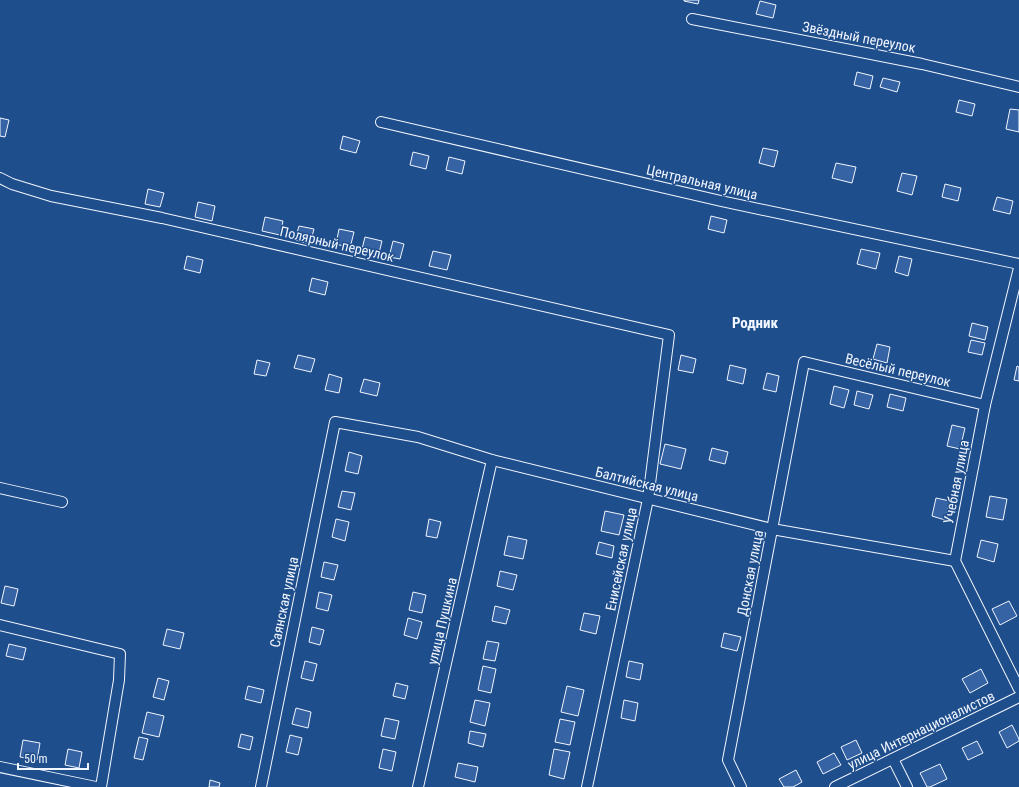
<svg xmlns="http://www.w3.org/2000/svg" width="1019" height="787" font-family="'Roboto Condensed',sans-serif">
<rect width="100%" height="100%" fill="#1f4e8c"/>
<g fill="#3563a3" stroke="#f2f6ff">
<path d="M684,0H699L698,4L684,1Z"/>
<path d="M760,1L776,5L773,18L756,14Z"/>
<path d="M857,72L873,76L870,89L854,85Z"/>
<path d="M883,78L900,82L897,92L880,87Z"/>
<path d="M959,100L975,104L972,116L956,112Z"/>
<path d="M1010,109L1019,110V132L1006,129Z"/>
<path d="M0,118L9,120L5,137L0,136Z"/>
<path d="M343,136L360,141L356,153L340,149Z"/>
<path d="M763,148L778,151L774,167L759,163Z"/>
<path d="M413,152L429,156L426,169L410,165Z"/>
<path d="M449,157L465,161L462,174L446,170Z"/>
<path d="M836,163L856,167L852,183L832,178Z"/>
<path d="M902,173L917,176L912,195L897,191Z"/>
<path d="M945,184L961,188L958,201L942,197Z"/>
<path d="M148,189L164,193L160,207L145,204Z"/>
<path d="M997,197L1013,201L1010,214L993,210Z"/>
<path d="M198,202L215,206L212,221L195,217Z"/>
<path d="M711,216L727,220L724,233L708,229Z"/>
<path d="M265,217L283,221L280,235L262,231Z"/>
<path d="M299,226L314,229L310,244L295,240Z"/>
<path d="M339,229L354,232L350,248L336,244Z"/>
<path d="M365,237L382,241L378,257L361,253Z"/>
<path d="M393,241L404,244L400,259L389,257Z"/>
<path d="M861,249L880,253L876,269L857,264Z"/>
<path d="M433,251L451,255L447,270L429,266Z"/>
<path d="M187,256L203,260L200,273L184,269Z"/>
<path d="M899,256L912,259L908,276L895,272Z"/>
<path d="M312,278L328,282L325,295L309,291Z"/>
<path d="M972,323L988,327L985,340L969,336Z"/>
<path d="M971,340L985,343L982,355L968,352Z"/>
<path d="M877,344L890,347L887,363L873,359Z"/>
<path d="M298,355L315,359L311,372L294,368Z"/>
<path d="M681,355L696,359L693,373L678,370Z"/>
<path d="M257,360L270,363L266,376L254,374Z"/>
<path d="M730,365L746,369L743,384L727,380Z"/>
<path d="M1017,366L1019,367V381L1014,380Z"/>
<path d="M767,373L779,376L776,392L763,389Z"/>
<path d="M329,374L342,378L339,393L325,390Z"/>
<path d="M364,379L380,383L377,396L360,392Z"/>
<path d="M834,386L849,390L844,408L830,404Z"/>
<path d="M857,391L873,395L869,409L854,405Z"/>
<path d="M890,394L906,398L903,411L887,407Z"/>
<path d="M952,425L965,428L960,449L947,446Z"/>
<path d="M665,444L686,449L681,469L660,464Z"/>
<path d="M712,448L728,452L725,464L709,460Z"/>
<path d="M349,452L362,456L358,474L345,471Z"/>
<path d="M342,491L355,493L351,510L338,507Z"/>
<path d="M990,496L1007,499L1003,520L986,517Z"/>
<path d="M936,498L950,501L945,520L932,516Z"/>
<path d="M605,511L624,515L619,535L601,531Z"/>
<path d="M336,519L349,522L345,541L332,537Z"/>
<path d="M429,519L441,522L437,538L426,536Z"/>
<path d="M508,536L527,540L523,559L504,555Z"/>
<path d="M981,540L998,544L994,562L977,557Z"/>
<path d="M599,542L614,546L612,558L596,554Z"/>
<path d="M324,562L338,565L334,580L321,577Z"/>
<path d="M500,571L517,575L513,590L497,586Z"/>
<path d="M5,586L18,589L14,606L1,603Z"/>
<path d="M319,592L332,595L328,611L316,608Z"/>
<path d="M413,592L426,595L422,613L409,610Z"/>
<path d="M1009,601L1017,616L1000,625L992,609Z"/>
<path d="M495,606L510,610L506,624L492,621Z"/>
<path d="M584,613L600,616L596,634L580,630Z"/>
<path d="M408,618L422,622L417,639L404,635Z"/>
<path d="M312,627L324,630L320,645L309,642Z"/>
<path d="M167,629L184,633L180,649L163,645Z"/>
<path d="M724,633L741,637L737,651L721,647Z"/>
<path d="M487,641L499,643L495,661L483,659Z"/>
<path d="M9,644L26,648L23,660L6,656Z"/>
<path d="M305,661L317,664L313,681L301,678Z"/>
<path d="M629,661L643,664L640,680L626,677Z"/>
<path d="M483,666L496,669L491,693L478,690Z"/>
<path d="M981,669L988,683L970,693L962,679Z"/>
<path d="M158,678L169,681L164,700L153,697Z"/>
<path d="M396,683L408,686L405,699L393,696Z"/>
<path d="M248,686L264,690L261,703L245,699Z"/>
<path d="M567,686L584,690L578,716L561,712Z"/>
<path d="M475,700L490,703L485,726L470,722Z"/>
<path d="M624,700L638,703L635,721L621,718Z"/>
<path d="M296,708L311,712L308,728L292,724Z"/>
<path d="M147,712L164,716L159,737L142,733Z"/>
<path d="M385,718L399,721L395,739L381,736Z"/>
<path d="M560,719L575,722L570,745L555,742Z"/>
<path d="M1012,725L1019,739V741L1007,748L999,732Z"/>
<path d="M470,731L486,734L483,747L468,743Z"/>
<path d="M241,734L253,737L250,750L238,747Z"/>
<path d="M290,735L302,738L298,755L286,752Z"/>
<path d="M139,737L148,739L143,760L134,758Z"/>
<path d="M23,740L40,743L37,760L20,757Z"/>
<path d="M856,740L862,753L847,760L841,747Z"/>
<path d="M977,741L983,753L968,760L962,748Z"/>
<path d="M68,749L82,752L79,768L65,765Z"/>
<path d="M383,749L396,752L392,771L379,768Z"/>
<path d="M554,749L570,752L564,779L549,775Z"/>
<path d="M834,753L841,765L823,774L817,762Z"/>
<path d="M458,763L478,767L475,782L455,777Z"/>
<path d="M940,764L947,779L930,787H927L920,773Z"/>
<path d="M796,770L802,782L793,787H784L779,779Z"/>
<path d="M210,780L220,783L219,787H209Z"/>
</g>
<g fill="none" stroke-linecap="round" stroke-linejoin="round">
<g stroke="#f2f6ff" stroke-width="12">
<g id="minor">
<path d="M692,19L922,64L1019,87"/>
<path d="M381,122L721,201L1019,264"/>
<path d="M0,178L12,184L51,196L162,218L669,335L648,499L587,787"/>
<path d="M1019,268L985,405L955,561L1019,689"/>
<path d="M0,488L62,502"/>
<path d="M0,625L120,654L119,680L101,787"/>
<path d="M893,759L907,787"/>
<path d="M0,767L96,787"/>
<path d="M261,787L335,422L418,437L492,460L772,529L955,561"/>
<path d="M418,787L492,460"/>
<path d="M741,787L728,760L804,362L985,405"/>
<path d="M835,787L1019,697"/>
</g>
</g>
<use href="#minor" stroke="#1f4e8c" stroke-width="10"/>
</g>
<g text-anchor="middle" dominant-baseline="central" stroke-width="3" stroke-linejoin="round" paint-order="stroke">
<g font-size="14" fill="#f2f6ff" stroke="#1f4e8c">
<text transform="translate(859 37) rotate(11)">Звёздный переулок</text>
<text transform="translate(702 182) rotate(13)">Центральная улица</text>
<text transform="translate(337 244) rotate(13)">Полярный переулок</text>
<text transform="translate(898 370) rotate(13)">Весёлый переулок</text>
<text transform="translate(956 482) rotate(-79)">Учебная улица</text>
<text transform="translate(647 484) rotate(14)">Балтийская улица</text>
<text transform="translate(621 559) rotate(-78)">Енисейская улица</text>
<text transform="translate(750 573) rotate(-79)">Донская улица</text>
<text transform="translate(284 602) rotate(-78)">Саянская улица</text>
<text transform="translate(442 621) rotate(-77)">улица Пушкина</text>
<text transform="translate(921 730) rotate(-26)">улица Интернационалистов</text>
</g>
<g font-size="15" font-weight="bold" fill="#f2f6ff" stroke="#1f4e8c">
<text x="755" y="323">Родник</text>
</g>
</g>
<path d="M18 763v6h70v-6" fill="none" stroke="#f2f6ff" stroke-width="2"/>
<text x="24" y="763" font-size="12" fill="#f2f6ff" stroke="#1f4e8c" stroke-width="3" paint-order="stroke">50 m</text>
</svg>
